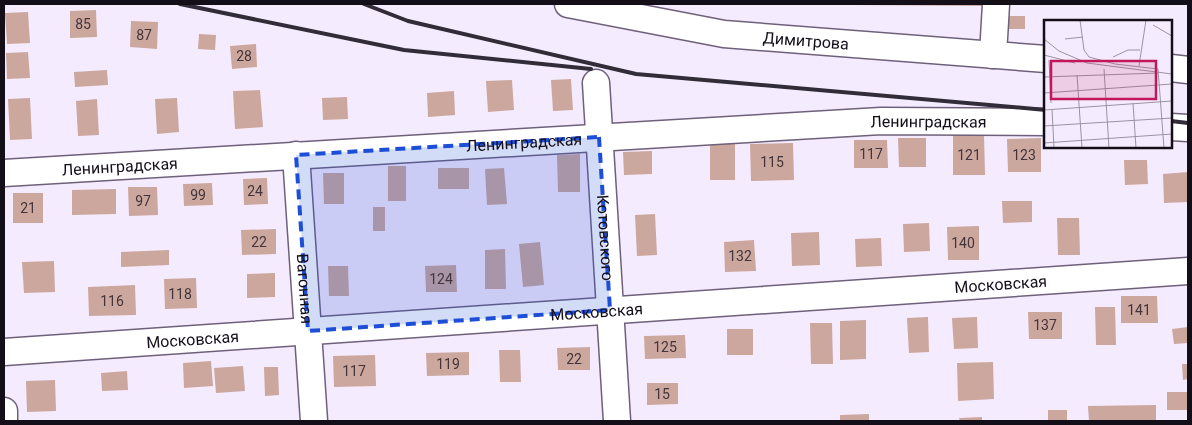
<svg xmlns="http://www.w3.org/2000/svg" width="1192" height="425" font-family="Roboto,sans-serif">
<rect width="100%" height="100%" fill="#f5ebfe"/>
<g fill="#cca79d">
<path d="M852,4H985V6L852,5Z"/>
<path d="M96,10L97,37L70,38V11Z"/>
<path d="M28,12L30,43L7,44L5,13Z"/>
<rect x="1009" y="16" width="16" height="13"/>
<path d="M131,21L158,22L157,49L130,47Z"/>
<path d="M199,34L216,35L215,50L198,49Z"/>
<path d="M256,44L257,67L232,69L230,46Z"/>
<path d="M28,52L30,78L7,79L6,53Z"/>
<path d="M107,70L108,85L75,87L74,72Z"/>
<path d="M571,79L573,110L553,111L551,80Z"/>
<path d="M512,80L514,110L488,112L486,81Z"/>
<path d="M260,90L263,127L235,129L233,91Z"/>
<path d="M454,91L455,115L428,117L427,93Z"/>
<path d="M347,97L348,119L323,120L322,98Z"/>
<path d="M30,98L32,139L10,140L8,99Z"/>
<path d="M177,98L179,132L157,134L155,99Z"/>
<path d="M97,99L99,135L78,136L76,101Z"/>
<path d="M953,134H984L985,175H953Z"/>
<path d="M898,138H926V167H899Z"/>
<path d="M1041,138V172H1008L1007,139Z"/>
<path d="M854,140H887L888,168H854Z"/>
<path d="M793,143L794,180L751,181L750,144Z"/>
<rect x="710" y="144" width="25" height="36"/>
<path d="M652,151V174L624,175L623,152Z"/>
<path d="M580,154V192H558L557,155Z"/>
<path d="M1124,160H1147L1148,184L1125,185Z"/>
<rect x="388" y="166" width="18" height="35"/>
<rect x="438" y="168" width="31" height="21"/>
<path d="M504,168L507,204L487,205L485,169Z"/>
<path d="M1188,172V202L1164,203L1163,174Z"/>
<path d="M323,173H344V204H324Z"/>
<path d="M267,178L268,204L244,205L243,179Z"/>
<path d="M212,183L213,205L184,206L183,184Z"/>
<path d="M128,187H157L158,215L129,216Z"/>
<path d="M116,189V214L72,215V190Z"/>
<rect x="13" y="193" width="30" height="30"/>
<path d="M1002,201H1032V222L1003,223Z"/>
<rect x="373" y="207" width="12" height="24"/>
<path d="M655,214L657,255L637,256L635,215Z"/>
<path d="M1057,218H1079L1080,255H1058Z"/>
<path d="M929,223L930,251L904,252L903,224Z"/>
<path d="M979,226V260H948L947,227Z"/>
<path d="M276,229V254L242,255L241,230Z"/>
<path d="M819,232L820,265L792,266L791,233Z"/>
<path d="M881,238L882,266L856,267L855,239Z"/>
<path d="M754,240L756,271L725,272L724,242Z"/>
<path d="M540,242L544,285L523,287L519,244Z"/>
<path d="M505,249L506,289H485V250Z"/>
<path d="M169,250V265L121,267V252Z"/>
<path d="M54,261L55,292L24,293L22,262Z"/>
<path d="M456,265L457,292H426L425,266Z"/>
<path d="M328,266H348L349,296H329Z"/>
<path d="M275,273V297L247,298V274Z"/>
<path d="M196,278L197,308L165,309L164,279Z"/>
<path d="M135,285L136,315L89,316L88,287Z"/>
<path d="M1121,296H1157L1158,323H1121Z"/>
<path d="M1095,307H1115L1116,345H1096Z"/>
<path d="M1028,312H1062V339H1029Z"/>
<path d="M928,317L929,352L909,353L907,318Z"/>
<path d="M977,317L978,348L954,349L952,318Z"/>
<path d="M866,320V359L840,360V321Z"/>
<path d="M810,323H832L833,364H811Z"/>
<path d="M1188,327V343L1174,344L1172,329Z"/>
<rect x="727" y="329" width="26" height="26"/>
<path d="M685,335L686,358L645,359L644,336Z"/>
<path d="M590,347V370H558L557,348Z"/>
<path d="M499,350H520L521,382H500Z"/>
<path d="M469,352V375L427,376L426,353Z"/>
<path d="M375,355L376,386L334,387L333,356Z"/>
<path d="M211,361L213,386L184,388L183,363Z"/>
<path d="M993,362L994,399L958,401L957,363Z"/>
<path d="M1182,364H1188V379L1183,380Z"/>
<path d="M243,366L245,391L216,393L214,368Z"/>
<path d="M264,367H278L279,395L265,396Z"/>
<path d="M127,371L128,390L102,391L101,373Z"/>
<path d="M55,380L56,411L27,412L26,381Z"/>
<path d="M647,383H678V404L647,405Z"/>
<rect x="1167" y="392" width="21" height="18"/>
<path d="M1156,405V421H1089L1088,406Z"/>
<rect x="1048" y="410" width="19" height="11"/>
<path d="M869,414V421H840V415Z"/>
<path d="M982,417V421H960L959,418Z"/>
</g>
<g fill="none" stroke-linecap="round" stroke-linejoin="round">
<g stroke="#6e607b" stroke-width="29">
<g id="minor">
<path id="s1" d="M568,4L724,34L1046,59"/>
<path d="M993,55L996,4"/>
<path d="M1171,68L1188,70"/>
<path id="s2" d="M596,83L617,421"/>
<path d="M1171,127L1188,128"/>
<path id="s3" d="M296,155L314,421"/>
<path id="s4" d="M4,173L881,121L1046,122"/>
<path id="s5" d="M4,352L1188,271"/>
<path d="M4,411V421"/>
</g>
</g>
<use href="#minor" stroke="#fff" stroke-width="26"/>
<g stroke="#322c38" stroke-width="4">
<path d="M180,4L404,50L591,69"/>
<path d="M364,4L408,21L636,74L1046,110"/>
<path d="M1171,121L1188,123"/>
</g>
</g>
<path fill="#1d4ed8" fill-opacity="0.2" stroke="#1d4ed8" stroke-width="4" stroke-dasharray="10 6" stroke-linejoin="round" d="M599,137L610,310L308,331L296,155Z"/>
<g text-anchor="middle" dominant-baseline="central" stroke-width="5" stroke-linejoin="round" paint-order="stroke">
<g font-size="14" fill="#42343a">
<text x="83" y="24">85</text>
<text x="144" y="35">87</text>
<text x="244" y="56">28</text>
<text x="871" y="154">117</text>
<text x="969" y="155">121</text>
<text x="1024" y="155">123</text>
<text x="772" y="162">115</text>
<text x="255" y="191">24</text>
<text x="198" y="195">99</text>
<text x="143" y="201">97</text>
<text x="28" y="208">21</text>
<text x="259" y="242">22</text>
<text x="963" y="243">140</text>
<text x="740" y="256">132</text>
<text x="441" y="279">124</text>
<text x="180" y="294">118</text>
<text x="112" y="301">116</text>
<text x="1139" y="310">141</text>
<text x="1045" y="325">137</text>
<text x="665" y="347">125</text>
<text x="574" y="359">22</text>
<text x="448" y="364">119</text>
<text x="354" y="371">117</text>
<text x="662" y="394">15</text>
</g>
<g font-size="16" fill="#140e19" stroke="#fff">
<text stroke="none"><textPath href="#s1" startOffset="241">Димитрова</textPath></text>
<text stroke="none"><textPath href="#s4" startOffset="926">Ленинградская</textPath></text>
<text stroke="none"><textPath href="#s4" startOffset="521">Ленинградская</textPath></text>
<text stroke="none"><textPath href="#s4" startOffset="116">Ленинградская</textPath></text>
<text stroke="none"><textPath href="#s2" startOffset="155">Котовского</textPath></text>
<text stroke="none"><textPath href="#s5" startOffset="999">Московская</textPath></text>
<text stroke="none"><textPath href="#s3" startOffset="134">Вагонная</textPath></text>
<text stroke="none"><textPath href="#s5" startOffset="594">Московская</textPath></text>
<text stroke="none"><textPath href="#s5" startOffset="189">Московская</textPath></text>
</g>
</g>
<g transform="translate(1044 20)">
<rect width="128" height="128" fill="#f5ebfe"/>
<path fill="none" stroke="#9b93a2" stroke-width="1" d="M36,0L40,30L45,37L71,44L114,49L120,128M109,5L128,16M0,19L15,31L43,43L128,54M21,19L39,17M0,35L31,43M69,37L84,30H96M5,40L7,83M95,46L102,0M60,49L65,128M33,55L38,128M0,57L114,53M0,73L128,64M89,83L92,128M8,89L10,128M0,90L128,81M0,106L128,98M0,123L128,114"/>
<path fill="#c2185b" fill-opacity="0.15" stroke="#c2185b" stroke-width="2.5" d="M7,41H112V79H7Z"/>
<rect width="128" height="128" fill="none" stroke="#140e19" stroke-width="2.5"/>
</g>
<rect width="1192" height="425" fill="none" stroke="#140e19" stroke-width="10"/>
</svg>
